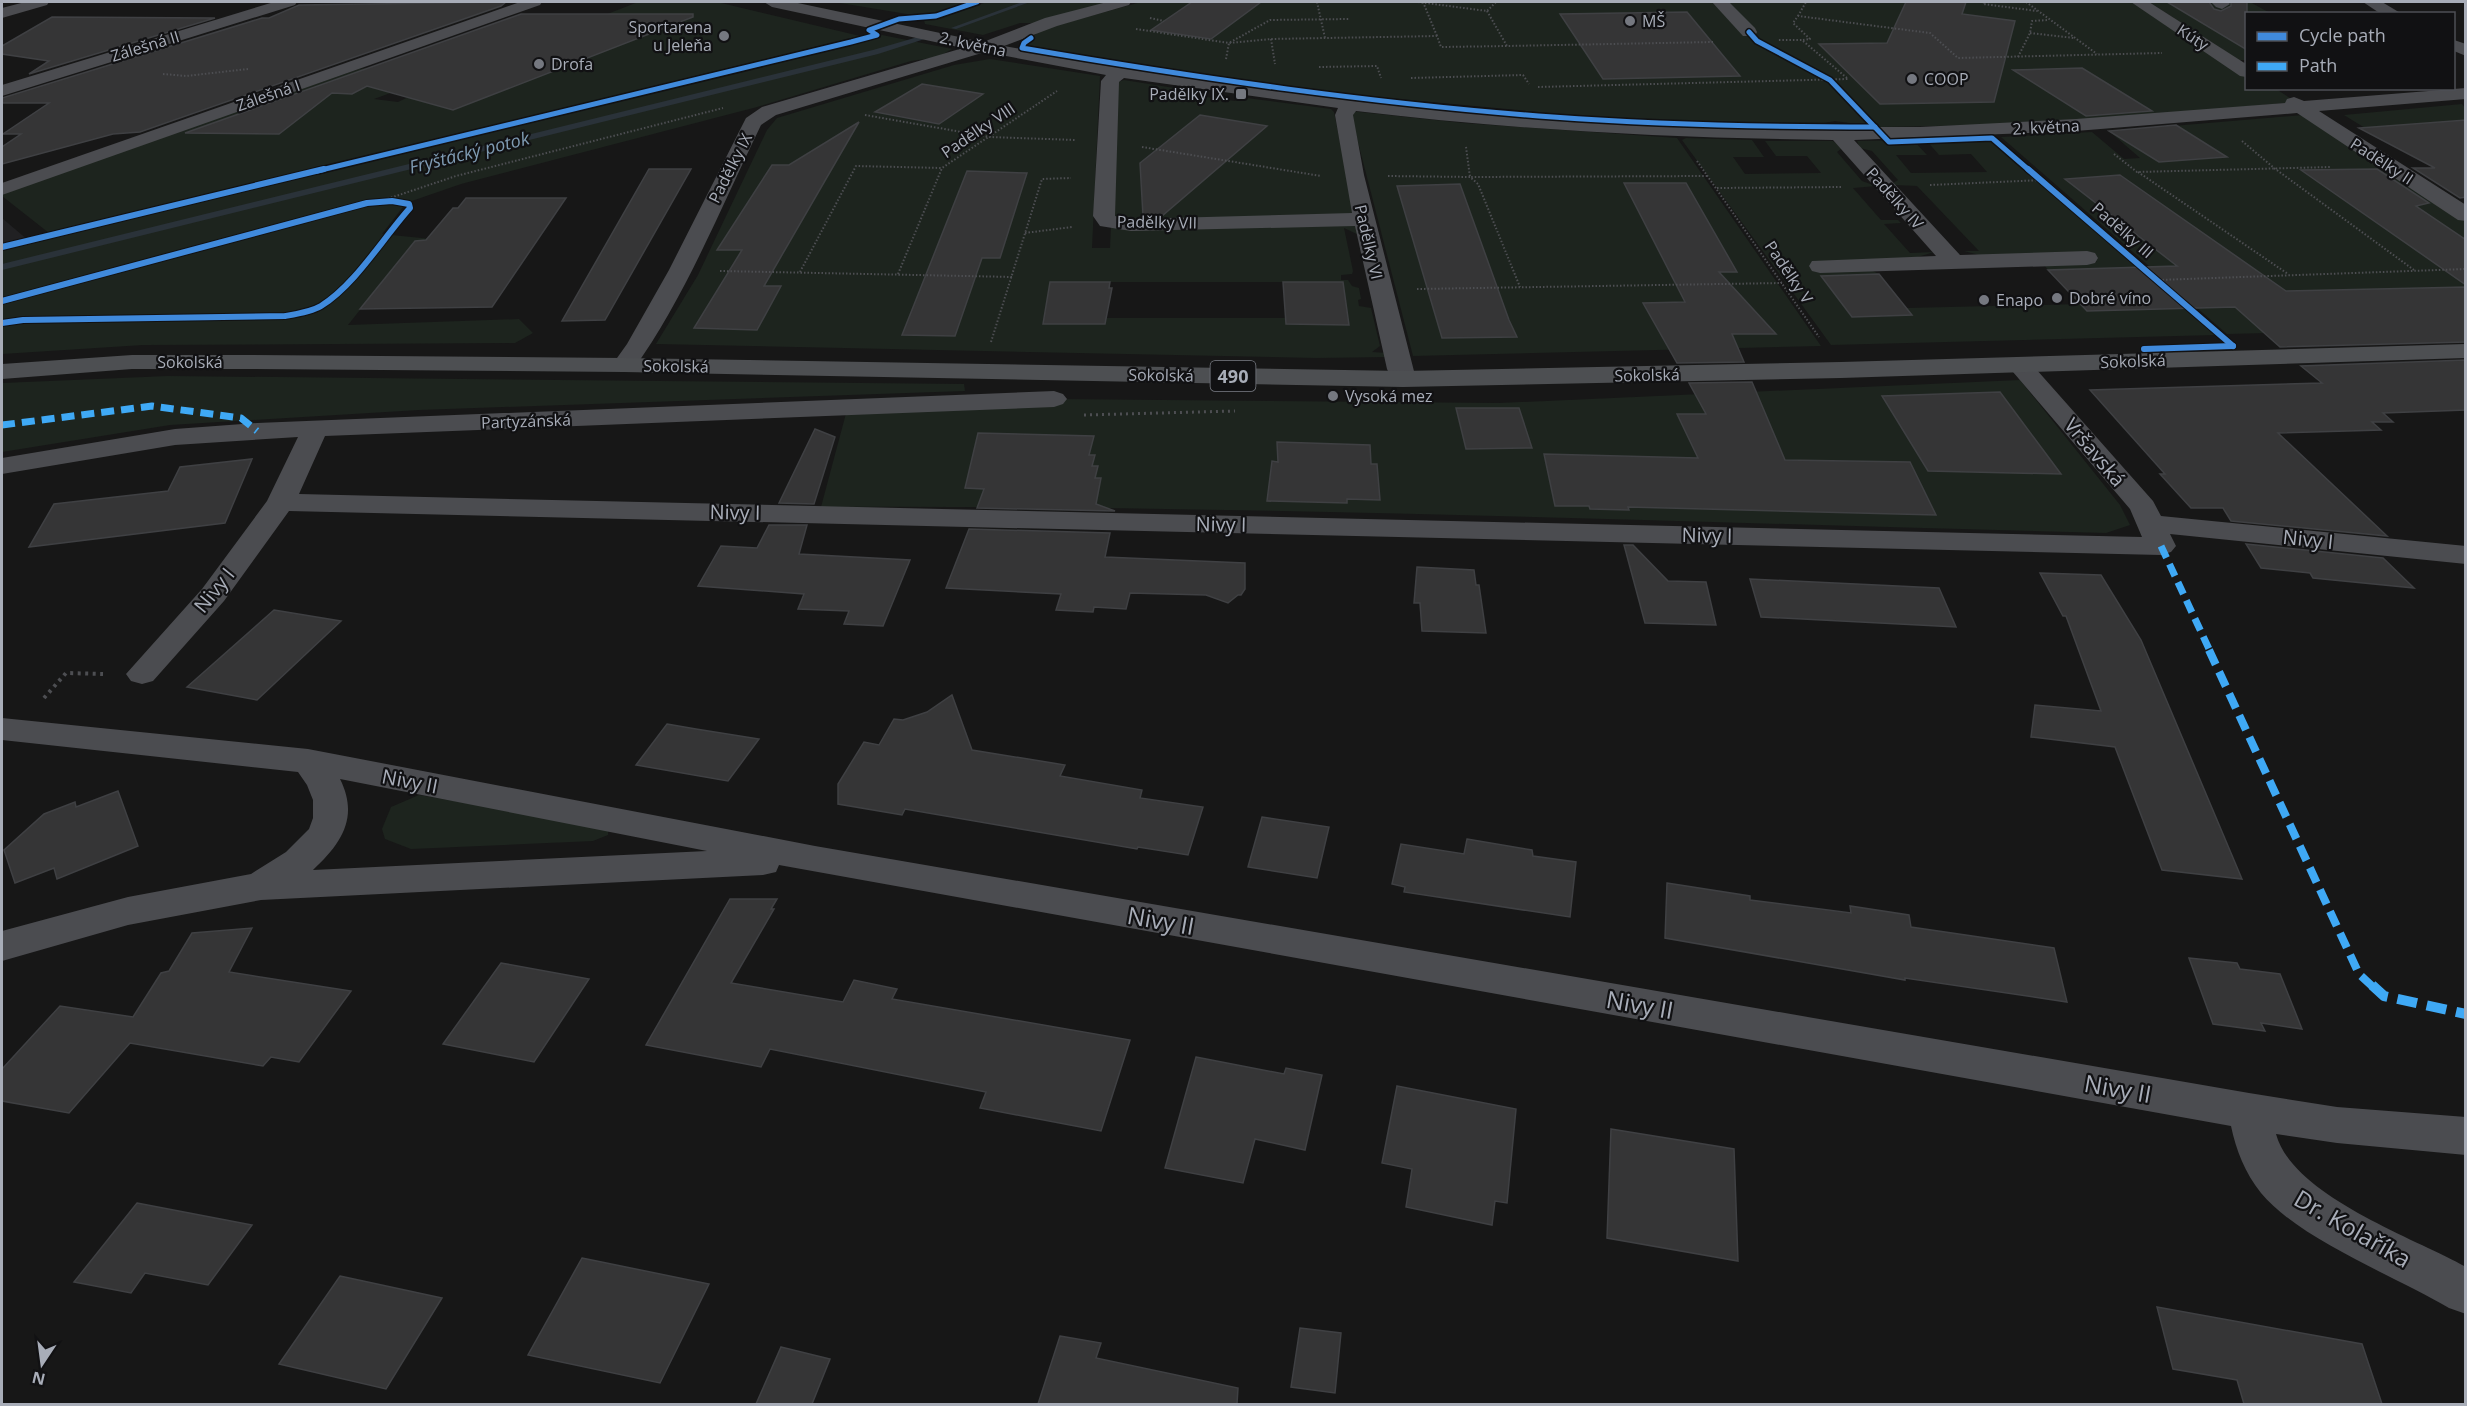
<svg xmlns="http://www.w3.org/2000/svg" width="2467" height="1406" font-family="'Open Sans',sans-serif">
<rect width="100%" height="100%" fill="#171717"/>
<path fill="#212123" d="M2,218L29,241L2,248Z"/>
<g fill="#1d241e" fill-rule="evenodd">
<path d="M638,2H717L860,36L49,233L2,196V192L359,69L368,68L407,87L374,99L398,102L465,70Z"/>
<path d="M834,2H967L928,16H919Z"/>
<path d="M987,2H1110L1036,23H1020L983,35L925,24L924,20L936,19Z"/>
<path d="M1141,2H2146L2246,69V88L2276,89L2296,102L2054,124L1879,127L1835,121L1819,124H1750L1592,117L1377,97L1184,73L1031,47L1026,43L1040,30Z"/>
<path d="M2149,2H2250L2270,13L2246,14V60H2239Z"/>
<path d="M882,35L952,49L938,57L911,61L757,107L461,184L406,203L382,234L441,240L415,241L348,325L519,319L533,333L515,343L143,345L2,354V250L638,96Z"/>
<path d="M990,59L1100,76L1092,248H1110L1118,82L1124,80L1187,90L1184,94L1235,101L1239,97L1331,109L1334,112L1359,235L1344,228L1353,271L1352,274L1341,275V280H1348L1352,286L1359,288L1361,299L1358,300L1359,306L1371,308L1380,346L1372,352L1388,353L1389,357L1316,358L656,344L698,275L767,130L777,118L954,65ZM1050,282H1343L1348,325L1286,324L1285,318H1107L1105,324H1043Z"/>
<path d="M2462,104L2465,108V123L2365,128L2344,115Z"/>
<path d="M1350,111L1463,123L1677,138L1821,346L1413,356Z"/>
<path d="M2303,115L2465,222V328L2227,334L2001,137L2092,132L2124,159L2140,158L2109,131L2139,128L2133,145L2159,162L2226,156L2200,140L2172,142L2149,128Z"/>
<path d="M1686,138L1752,140L1764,157H1733L1745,174L1821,173L1807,156H1776L1765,141H1833L1842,148L1837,152L1862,181L1876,186L1853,188L1881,220H1898L1901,223L1884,224L1910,253L1934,252L1873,271L1879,274L1821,276L1852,317L1907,308L2081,304L2104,268L2048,270L2045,266L2052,263L2097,262L2090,255H1979L1964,251H1979L1917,186L1895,185L1893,183L1898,180L1872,151L1860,148L1857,141L1913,140L1927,155H1896L1911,173L1987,172L1971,154L1939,155L1926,140L1992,138L2216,335L1831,345L1682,140Z"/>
<path d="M168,376L964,384L965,391L419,410L170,425L2,452V383Z"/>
<path d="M2020,380L2120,505L2130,525L2106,533C1678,522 1249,505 821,507L848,406L1054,399L1499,403Z"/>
<path d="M419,795L608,827V835L593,841L411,849L385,839L382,829L391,807Z"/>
</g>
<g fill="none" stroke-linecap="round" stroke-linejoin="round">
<g fill="#2a3239" fill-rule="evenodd">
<path d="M1022,2H1030L956,29L951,28Z"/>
<path d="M935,32L937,35L878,54L2,270V264L873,50Z"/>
</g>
</g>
<g fill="#353536" stroke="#3f4043" stroke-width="1.5">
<path d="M506,2L501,6L140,132L113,134L2,164V147L21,134H3L49,103H2V98L262,18H269L299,5Z"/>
<path d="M1192,2H1261L1211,39L1151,30Z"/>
<path d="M1906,2H1966L1962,14L2015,21L1994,102L1880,104L1819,44L1887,43Z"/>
<path d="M2167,2H2209L2214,9L2221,11L2231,6V2H2247V50Z"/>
<path d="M1687,12L1740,76L1603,79L1560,14Z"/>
<path d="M521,14H693V17L453,110L367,86L352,94L332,93L279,134L185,133Z"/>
<path d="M52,17L215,18L29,74L49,61L2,54V46Z"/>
<path d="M2082,68L2152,111L2086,116L2013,70Z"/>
<path d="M922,84L983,94L939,124L875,112Z"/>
<path d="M1200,115L1267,126L1162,216H1143L1140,163Z"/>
<path d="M2466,120V197L2460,198L2413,168H2435L2359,128Z"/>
<path d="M859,122L764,286H781L757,330L694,328L742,250H717L772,165H789Z"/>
<path d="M2176,125L2227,157L2159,162L2109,131Z"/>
<path d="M649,169H691L605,320L562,321Z"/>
<path d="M2377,169L2429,203L2416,206L2466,240V285L2301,170Z"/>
<path d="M967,171L1027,173L1000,258H982L955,336L902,335Z"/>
<path d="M2120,175L2286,291L2466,287V342L2280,347L2235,307L2087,311L2048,270L2177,266L2065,179Z"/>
<path d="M1624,183H1686L1737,272H1719L1776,334H1732L1744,362L1677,363L1643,303L1685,302Z"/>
<path d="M1460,184L1509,320L1517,337L1442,338L1397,186Z"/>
<path d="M466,198H566L492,307L360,309L415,241L426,240L453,208H458Z"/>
<path d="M1879,274L1912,315L1852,317L1821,276Z"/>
<path d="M1050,282H1110L1109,288H1112L1105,324H1043Z"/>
<path d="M1283,282H1343L1349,325L1286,324Z"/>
<path d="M2466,360V410L2383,413L2393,422H2372L2381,430L2278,433L2387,536L2231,521L2223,508H2191L2160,474H2165L2090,390L2322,383L2301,366Z"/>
<path d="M1752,382L1785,460L1910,462L1936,515L1628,507L1629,510L1590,509L1589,506H1555L1544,454L1698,458L1677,414H1706L1689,383Z"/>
<path d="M2000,392L2061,474L1928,471L1882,396Z"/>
<path d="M1456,408H1519L1532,448L1466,449Z"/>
<path d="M815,429L835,437L814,504L779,503Z"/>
<path d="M978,433L1094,436L1089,455H1095L1092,466H1098L1095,478H1101L1096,504L1115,511L977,508L984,489L965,488Z"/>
<path d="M1277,442L1370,445L1371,464H1377L1380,500L1347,499V503L1267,501L1272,461L1278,462Z"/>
<path d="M252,459L225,523L29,547L54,504L168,491L180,467Z"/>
<path d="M769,525H807L799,554L910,560L883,626L844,624L849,611L798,609L804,594L698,586L721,546L757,548Z"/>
<path d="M969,529L1110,533L1105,557L1245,563V589L1241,595H1238L1228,603L1206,595L1130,593L1126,609L1094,607L1093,612L1056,610L1061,594L946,588Z"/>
<path d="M2246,544L2383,558L2414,588L2313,578L2310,573L2261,568Z"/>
<path d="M1624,545H1633L1668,581L1706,582L1716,625L1645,623Z"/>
<path d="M1417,567L1474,570L1476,585H1479L1486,633L1422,631L1420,603H1414Z"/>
<path d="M2040,573L2101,575L2141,640L2242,879L2162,870L2115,747L2031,737L2035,705L2101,711L2066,616H2063Z"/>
<path d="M1750,579L1939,588L1956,627L1761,617Z"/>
<path d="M274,610L341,621L257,700L187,687Z"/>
<path d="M952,695L972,750L1065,765L1060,776L1142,790L1140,798L1203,807L1188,855L1138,847L1137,849L905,809L902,815L838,804V784L864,742L879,745L894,719L903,720L927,712Z"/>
<path d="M667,724L696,729L759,739L728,781L636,765Z"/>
<path d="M118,791L138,846L57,879L54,868L15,883L4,850L44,814L75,802L76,807Z"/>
<path d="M1262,817L1329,827L1317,878L1248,867Z"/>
<path d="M1467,839L1532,850L1533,856L1576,862L1570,917L1404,892L1405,887L1392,884L1401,844L1464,854Z"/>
<path d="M1667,883L1750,896V900L1851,913L1850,906L1909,915L1911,927L2054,948L2067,1002L1905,978V980L1665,938Z"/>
<path d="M730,899H777L771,909H774L731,983L843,1002L854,980L897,989L892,999L1130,1040L1101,1131L980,1108L986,1092L770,1049L761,1067L646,1045Z"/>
<path d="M252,928L229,972L351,991L299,1062L271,1057L263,1066L130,1043L69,1113L2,1101V1069L60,1006L133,1017L161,973L169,971L192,933Z"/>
<path d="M2189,958L2237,963L2240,969L2280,974L2302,1029L2261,1023L2265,1031L2213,1024Z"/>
<path d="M501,963L589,979L534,1062L443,1044Z"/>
<path d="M1196,1057L1284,1074L1286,1068L1322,1075L1305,1150L1255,1139L1243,1183L1165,1168Z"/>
<path d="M1397,1086L1516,1109L1507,1203L1495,1201L1492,1225L1406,1207L1412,1169L1382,1163Z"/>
<path d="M1611,1129L1734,1149L1738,1261L1607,1238Z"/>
<path d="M137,1203L252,1225L208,1285L145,1273L131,1293L74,1282Z"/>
<path d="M582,1258L709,1284L660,1383L528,1355Z"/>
<path d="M340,1276L442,1298L386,1389L279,1364Z"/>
<path d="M2157,1307L2362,1344L2382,1404H2244L2237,1380L2173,1369Z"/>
<path d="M1300,1328L1341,1333L1335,1393L1291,1387Z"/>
<path d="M1060,1336L1101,1343L1096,1358L1238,1388L1237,1404H1038Z"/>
<path d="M781,1347L830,1359L812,1404H756Z"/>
</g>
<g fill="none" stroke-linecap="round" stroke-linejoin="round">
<g stroke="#4d4e52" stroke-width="2" stroke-dasharray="1.5 2" stroke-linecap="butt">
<path d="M1317,2L1325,38"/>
<path d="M1418,2L1487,11L1496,2"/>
<path d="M1423,2L1437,36"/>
<path d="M1984,2L1983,4L2037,11"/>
<path d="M2026,2L2097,54"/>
<path d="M1487,11L1507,46L1713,42"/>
<path d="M1798,16L1806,2"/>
<path d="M1150,18L1164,21"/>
<path d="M1136,29L1229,43L1271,39L1437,36L1441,47L1507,46"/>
<path d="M2030,33L2074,38"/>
<path d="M1271,39L1275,64"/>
<path d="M1803,40L1810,39L1793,23L1798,16L1930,33L1958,58L2162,53"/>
<path d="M2018,57L2030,33L2032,21L2049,20"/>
<path d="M1226,59L1229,43L1270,20L1349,19"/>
<path d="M1319,67L1377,66L1381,78"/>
<path d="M163,74L186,76L248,69"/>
<path d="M1411,78L1523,75L1529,84"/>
<path d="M1538,87L1848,79L1802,40H1778"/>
<path d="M865,115L990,137L1075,140"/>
<path d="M2242,141L2274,168L2414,270"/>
<path d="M1142,147L1321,176"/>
<path d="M1466,147L1470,177L1708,176"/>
<path d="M2114,154L2137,172L2331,167"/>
<path d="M1697,161L1819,337"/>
<path d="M2138,172L2288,274"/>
<path d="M1388,176L1470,177L1478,184L1520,287"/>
<path d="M1930,185L2043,180"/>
<path d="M1717,188L1841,187"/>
<path d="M381,201L456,176L723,108"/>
<path d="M1025,233L1072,227"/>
<path d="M720,271L1013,277"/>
<path d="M800,272L856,166L942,168"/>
<path d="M898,274L942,168L1057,91"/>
<path d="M2159,280L2466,269"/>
<path d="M1417,289L1782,283"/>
<path d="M991,342L1042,179L1071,178"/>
</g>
<path stroke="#4d4e52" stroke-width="3" stroke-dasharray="2 4" stroke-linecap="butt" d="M1084,415L1235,411"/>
<path stroke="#4d4e52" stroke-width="4" stroke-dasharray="3 4.5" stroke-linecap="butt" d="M44,698L66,673L103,674"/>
<g fill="#4b4c50" fill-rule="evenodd">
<path d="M25,2H49L47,5L2,18V8Z"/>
<path d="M274,2H297L295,5L2,96V85Z"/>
<path d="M520,2H542L540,5L2,195V183Z"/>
<path d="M764,2H793L983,42L1045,18L1107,2H1131L1129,5L1057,26L1004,46L1184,77L1371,101L1559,119L1654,124L1748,127H1920L2076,119L2285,103L2287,99L2294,97L2304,101L2466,88V99L2319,111L2466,205V221L2458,220L2297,113L2076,131L1854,140L1960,255L2087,251L2095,253L2098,258L2095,263L2087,265L1820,273L1812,271L1809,266L1812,261L1936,256L1833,140C1673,138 1514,130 1356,111L1353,115L1364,175L1416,379L1412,384L1403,387L1394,384L1387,369L1355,226L1131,231L1100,226L1093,216L1101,81L1106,75L985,52L776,115L761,125C721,207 686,296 633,370L624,372L615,370L612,365L627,344L669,270L746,118L762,107L963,48L772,7ZM1124,78L1338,108L1335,115L1352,213L1131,219L1115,216L1119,82Z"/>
<path d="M1712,2H1729L1755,28L1757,32L1755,36H1743Z"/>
<path d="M2131,2H2149L2246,64V77L2240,76Z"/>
<path d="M2211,2H2228L2230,4L2222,9L2216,7Z"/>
<path d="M2363,2H2382L2402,14H2381Z"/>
<path d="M2454,40L2466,44V56L2454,51Z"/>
<path d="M2019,358L2028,360L2153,501L2161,516L2466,546V564L2170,534L2176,546L2171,552L2161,555L289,511L224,601L153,681L142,684L131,681L126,674L202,589L267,501L298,437L175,445L2,474V458L175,429L257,423L1054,391L1063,394L1067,399L1063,404L1054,407L325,436L299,494L2142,537L2130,509L2007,365L2010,360Z"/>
<path d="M2,718L308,749L815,846L2249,1093L2337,1107L2466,1117V1155L2337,1143L2276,1134C2293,1196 2412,1237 2466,1267V1314L2449,1308C2395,1276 2300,1240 2261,1193C2245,1173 2236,1150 2231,1126L779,865L776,872L763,875L261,900L128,925L2,961V931L128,897L251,874L286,852L309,829L313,818V800L307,785L298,772L2,740ZM340,779L707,851L313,870C342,843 359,817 340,779Z"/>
</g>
<path fill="#4d4f52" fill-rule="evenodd" d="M2466,344V358L1841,378L1403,387L624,372L248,369H132L2,379V364L132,355H248L624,358L1403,371L1841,362Z"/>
<g stroke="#3fa9f5" stroke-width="7" stroke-dasharray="13 7" stroke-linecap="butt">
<path d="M2,425L152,406L241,418L257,431"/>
<path d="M2161,546L2210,651"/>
</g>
<path stroke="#3fa9f5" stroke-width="8" stroke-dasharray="16 8" stroke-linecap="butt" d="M2209,650L2359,974L2373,987"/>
<path stroke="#3fa9f5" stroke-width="10" stroke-dasharray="20 10" stroke-linecap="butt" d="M2372,985L2384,996L2466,1014"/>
<g stroke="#111113" stroke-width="8">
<g id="cycleway-far1">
<path d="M1749,32L1757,41L1830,80L1889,142L1992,138L2030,171"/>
<path d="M1031,38L1024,43L1022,48C1198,78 1375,104 1553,117C1660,125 1768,127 1875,127"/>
<path d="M317,171L851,42L877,35L869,30L899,19L936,16L977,2"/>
</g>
</g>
<g stroke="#111113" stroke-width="8">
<g id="cycleway">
<path d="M2028,169L2233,346"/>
<path d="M2,247L324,169"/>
<path d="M2,301L367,203L392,201L409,204L410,208C383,238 355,285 321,306C311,312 297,314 285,316L23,320L2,323"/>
<path d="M2144,349L2233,346"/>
</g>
</g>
<use href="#cycleway-far1" stroke="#408adc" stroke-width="5"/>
<use href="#cycleway" stroke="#408adc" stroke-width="6"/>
</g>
<g fill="#757880" stroke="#111113" stroke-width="2">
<circle cx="1630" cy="21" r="6"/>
<circle cx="724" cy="36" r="6"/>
<circle cx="539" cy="64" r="6"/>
<circle cx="1912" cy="79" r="6"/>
<rect x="1235" y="88" width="12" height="12" rx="3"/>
<circle cx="2057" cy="298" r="6"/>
<circle cx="1984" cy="300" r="6"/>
<circle cx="1333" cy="396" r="6"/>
</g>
<g text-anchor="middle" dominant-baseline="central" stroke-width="4.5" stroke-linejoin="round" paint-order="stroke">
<g font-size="16" fill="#a8adb8" stroke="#111113" text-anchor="start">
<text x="1642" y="21">MŠ</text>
<text x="712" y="27" text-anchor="end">Sportarena<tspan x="712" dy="18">u Jeleňa</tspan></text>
<text x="551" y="64">Drofa</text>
<text x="1924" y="79">COOP</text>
<text x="1229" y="94" text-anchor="end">Padělky IX.</text>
<text x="2069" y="298">Dobré víno</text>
<text x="1996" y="300">Enapo</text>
<text x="1345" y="396">Vysoká mez</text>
</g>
<g font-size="16" fill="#a8adb8" stroke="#111113">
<text transform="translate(2193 37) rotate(33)">Kúty</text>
<text transform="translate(973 44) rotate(12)">2. května</text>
<text transform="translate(145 46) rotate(-17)">Zálešná II</text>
<text transform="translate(268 95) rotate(-19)">Zálešná I</text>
<text transform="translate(2046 127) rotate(-3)">2. května</text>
<text transform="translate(978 130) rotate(-34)">Padělky VIII</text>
<text transform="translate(2382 161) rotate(33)">Padělky II</text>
<text transform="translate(730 168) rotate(-63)">Padělky IX</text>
<text transform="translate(1895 198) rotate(48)">Padělky IV</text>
<text transform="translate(1157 222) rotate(1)">Padělky VII</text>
<text transform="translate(2123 230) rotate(41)">Padělky III</text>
<text transform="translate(1369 242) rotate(77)">Padělky VI</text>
<text transform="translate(1789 272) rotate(56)">Padělky V</text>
<text transform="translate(2133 361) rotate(-2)">Sokolská</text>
<text x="190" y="362">Sokolská</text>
<text transform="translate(676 366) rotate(1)">Sokolská</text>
<text transform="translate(1161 375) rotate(1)">Sokolská</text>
<text transform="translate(1647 375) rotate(-1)">Sokolská</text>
<text transform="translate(526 421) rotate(-2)">Partyzánská</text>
</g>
<g font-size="18" font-style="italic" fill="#7f9bb3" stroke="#111113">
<text transform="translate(469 152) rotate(-14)">Fryštácký potok</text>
</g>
<rect fill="#111113" stroke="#7b7e86" stroke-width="1.5" x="1210.5" y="361" width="45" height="30" rx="4.5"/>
<g font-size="18" font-weight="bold" fill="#a8adb8">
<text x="1233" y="376">490</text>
</g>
<g font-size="20" fill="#a8adb8" stroke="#111113">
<text transform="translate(2095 452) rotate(50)">Vršavská</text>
<text transform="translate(735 512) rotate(1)">Nivy I</text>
<text transform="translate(1221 524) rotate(1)">Nivy I</text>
<text transform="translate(1707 535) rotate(1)">Nivy I</text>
<text transform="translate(2308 539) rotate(6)">Nivy I</text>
<text transform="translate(214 590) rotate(-51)">Nivy I</text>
<text transform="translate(410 781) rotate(11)">Nivy II</text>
</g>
<g font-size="24" fill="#a8adb8" stroke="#111113">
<text transform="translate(1161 920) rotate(10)">Nivy II</text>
<text transform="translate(1640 1004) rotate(10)">Nivy II</text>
<text transform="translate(2118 1088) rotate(10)">Nivy II</text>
<text transform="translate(2353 1228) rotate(30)">Dr. Kolaříka</text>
</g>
</g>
<rect width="2467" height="1406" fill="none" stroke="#a8adb8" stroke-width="6"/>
<rect x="2245" y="12" width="210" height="78" fill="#111113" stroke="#4d4f55" stroke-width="1.5"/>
<rect x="2257" y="32" width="30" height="9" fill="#408adc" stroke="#4d4f55" stroke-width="1.5"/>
<text x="2299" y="42" font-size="18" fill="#a8adb8">Cycle path</text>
<rect x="2257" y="62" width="30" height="9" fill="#3fa9f5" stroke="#4d4f55" stroke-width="1.5"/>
<text x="2299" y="72" font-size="18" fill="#a8adb8">Path</text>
<g transform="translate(42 1364) rotate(193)" stroke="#111113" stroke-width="4.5" paint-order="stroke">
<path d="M0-4.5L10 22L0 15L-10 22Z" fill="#a8adb8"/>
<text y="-9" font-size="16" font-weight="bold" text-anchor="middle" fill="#a8adb8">N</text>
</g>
</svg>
